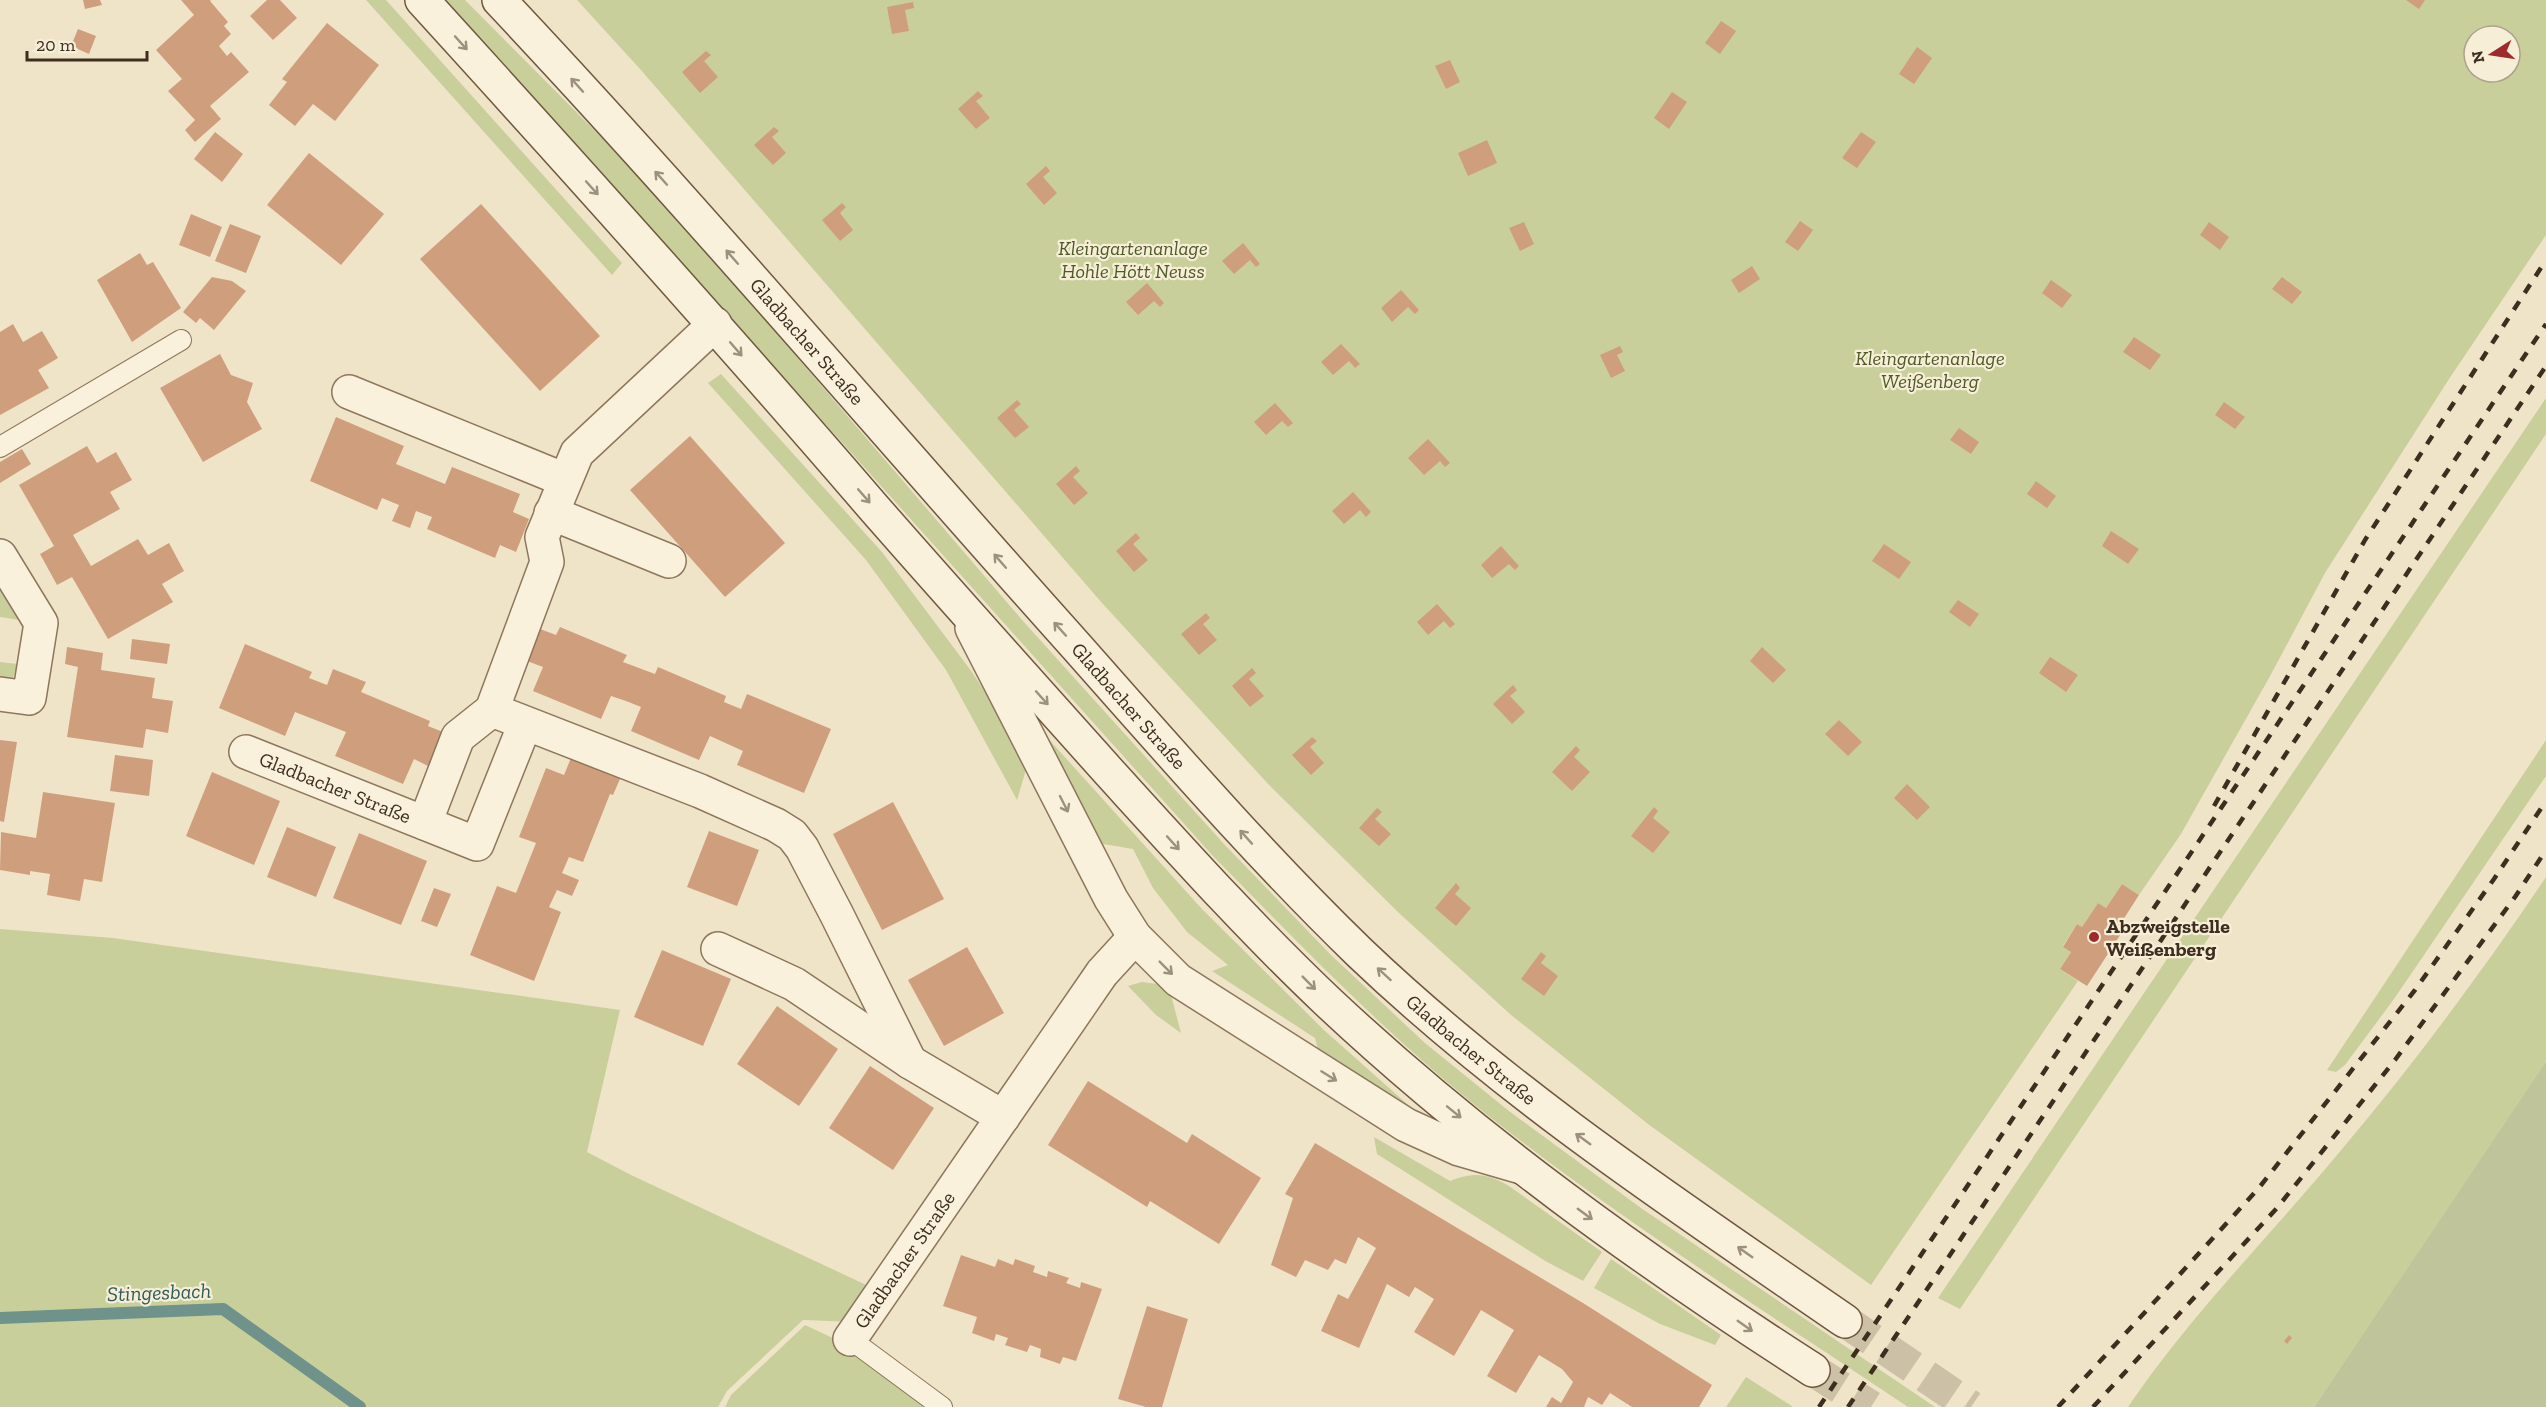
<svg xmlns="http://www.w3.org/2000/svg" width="2546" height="1407" font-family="'Zilla Slab',serif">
<rect width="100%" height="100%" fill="#f0e4c8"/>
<g fill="#c9cf9b" fill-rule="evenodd">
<path d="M366,0H386L622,263L612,275Z"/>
<path d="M445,0H465L624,160L707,252L1023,621L1224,844L1331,955L1425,1043L1509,1111L1641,1208L1935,1407H1908C1772,1316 1633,1228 1504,1128C1398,1047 1305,950 1212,855Z"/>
<path d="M577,0H2546V235L2449,379L2325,573L2269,678L2181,834L2139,895L2122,884L2106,908L2098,903L2082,927L2077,924L2063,946L2071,952L2060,969L2078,981L1871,1285L1648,1124L1511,1015L1400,914L1270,786L1102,603L640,69ZM2474,36H2510V72H2474Z"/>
<path d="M721,374L882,552L972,672L1029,760L1017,800L946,670L866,560L708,383Z"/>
<path d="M2546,398V434L1960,1309L1938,1298Z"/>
<path d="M0,572L25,621L0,617Z"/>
<path d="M0,662L18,664L13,678H0Z"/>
<path d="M1035,724L1202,909L1324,1030L1415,1111L1321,1061L1315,1038L1212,971L1228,965L1187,932L1153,888L1133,849L1097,843Z"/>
<path d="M2546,740V776L2394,999L2345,1065L2336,1072L2327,1070Z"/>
<path d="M2546,877V1061L2314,1407H2128C2191,1314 2271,1235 2342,1149C2415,1063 2483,970 2546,877Z"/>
<path d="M0,929L113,938L620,1010L587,1152L631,1175L875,1289L855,1322L803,1320L727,1391L718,1407H0Z"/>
<path d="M1142,982L1157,984L1170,991L1181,1033L1156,1015L1128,986Z"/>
<path d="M1374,1137L1450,1181C1474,1172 1486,1173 1509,1186L1602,1252L1583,1281L1547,1262L1377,1154Z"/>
<path d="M1611,1259L1721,1335L1715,1345L1660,1324L1594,1288Z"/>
<path d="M805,1325L852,1347L937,1407H725L731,1395Z"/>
<path d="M1746,1377L1792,1406L1791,1407H1726Z"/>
</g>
<path fill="#bfc49a" d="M2546,1061V1407H2314Z"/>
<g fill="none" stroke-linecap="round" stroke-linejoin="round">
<path stroke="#6f938a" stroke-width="12" d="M0,1318L223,1309L360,1407"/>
</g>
<g fill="#cf9f7d">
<path d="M83,0H100L102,5L85,9Z"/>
<path d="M181,0H211L210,1L228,22L224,26L231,34L219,46L227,56L231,52L249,72L210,106L221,119L195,142L185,130L195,120L168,91L182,79L156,50L194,15Z"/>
<path d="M267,0H280L297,18L273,40L250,16Z"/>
<path d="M2406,0H2425L2419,9Z"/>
<path d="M913,2L914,8L905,10L909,31L892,34L887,7Z"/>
<path d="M1721,21L1736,31L1720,54L1705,43Z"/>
<path d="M327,23L379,65L335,121L313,104L295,126L269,105L287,82L282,79Z"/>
<path d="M78,29L96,36L89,54L71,46Z"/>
<path d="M1917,47L1932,58L1914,84L1899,74Z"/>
<path d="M706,51L711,55L704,61L718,77L700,93L682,72Z"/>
<path d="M1450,60L1460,82L1446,89L1435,66Z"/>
<path d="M978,91L983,96L976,101L990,118L976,129L958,109Z"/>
<path d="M1672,92L1687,102L1669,129L1654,118Z"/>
<path d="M774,127L779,131L772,137L786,153L773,165L754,145Z"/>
<path d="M215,132L243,154L222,182L194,159Z"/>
<path d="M1861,132L1876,142L1857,168L1842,158Z"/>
<path d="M1487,140L1497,163L1468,176L1458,153Z"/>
<path d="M309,153L384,214L341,265L267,205Z"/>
<path d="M1046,166L1050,171L1043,177L1057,193L1044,205L1026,184Z"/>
<path d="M842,203L846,207L840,213L853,230L840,241L822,220Z"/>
<path d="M481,204L600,336L540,391L420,259Z"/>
<path d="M191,214L222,227L210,257L179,245Z"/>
<path d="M1800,221L1813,230L1798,251L1785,242Z"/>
<path d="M1524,222L1534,244L1520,251L1509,228Z"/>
<path d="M2209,222L2229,237L2220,250L2200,235Z"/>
<path d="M230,224L261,236L246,273L215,261Z"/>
<path d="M1243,243L1260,264L1256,267L1250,260L1234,274L1222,261Z"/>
<path d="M140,253L147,265L153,262L181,308L132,342L97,280Z"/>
<path d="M1752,266L1760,279L1739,293L1731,280Z"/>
<path d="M212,277L232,281L246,291L214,330L200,318L196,323L183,312Z"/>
<path d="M2282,277L2302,292L2292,304L2272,289Z"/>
<path d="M2051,280L2072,295L2062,308L2042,293Z"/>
<path d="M1147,283L1164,303L1160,307L1154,301L1138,315L1126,302Z"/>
<path d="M1401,290L1419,310L1415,314L1408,307L1392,322L1381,308Z"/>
<path d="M13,324L23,342L42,331L58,358L38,370L49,388L0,415V332Z"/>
<path d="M2134,337L2161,355L2150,370L2123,352Z"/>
<path d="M1341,344L1360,364L1355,368L1349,361L1333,375L1321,362Z"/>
<path d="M1620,346L1623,352L1617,355L1625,371L1611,378L1600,355Z"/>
<path d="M220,354L231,375L253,383L247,402L262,429L203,462L160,388Z"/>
<path d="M1017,400L1021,404L1014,410L1029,427L1015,438L997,418Z"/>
<path d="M2224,402L2245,417L2235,429L2215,415Z"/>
<path d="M1275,403L1293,423L1288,427L1282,421L1266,435L1254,422Z"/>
<path d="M336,417L404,446L396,464L445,484L452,467L520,494L513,512L529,519L516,552L500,545L495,558L427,529L432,517L416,511L410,528L392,521L399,505L382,498L377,510L310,481Z"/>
<path d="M1959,428L1979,442L1971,454L1950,440Z"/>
<path d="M690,436L785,543L725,597L630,490Z"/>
<path d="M1428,439L1450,463L1445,467L1440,461L1424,475L1408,458Z"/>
<path d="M87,446L97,463L116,452L132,480L110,492L120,509L73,535L91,566L138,539L148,555L169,543L184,571L162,584L173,602L108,639L72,577L57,585L40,554L54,546L19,485Z"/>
<path d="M22,449L31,464L0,483V462Z"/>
<path d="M1076,466L1080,471L1073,477L1088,493L1074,505L1056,484Z"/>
<path d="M2036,481L2056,496L2047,508L2027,494Z"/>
<path d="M1353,492L1371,512L1366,517L1360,510L1344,524L1332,511Z"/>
<path d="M2111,531L2139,549L2128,564L2102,546Z"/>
<path d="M1136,533L1140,538L1133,544L1148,560L1134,572L1116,551Z"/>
<path d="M1884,544L1911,562L1899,579L1872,561Z"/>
<path d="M1501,546L1519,566L1515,570L1509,564L1492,578L1481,565Z"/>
<path d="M1958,600L1979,614L1970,627L1949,612Z"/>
<path d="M1437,604L1455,624L1450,628L1444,621L1428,635L1417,622Z"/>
<path d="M1206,613L1210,618L1203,624L1217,640L1199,655L1181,634Z"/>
<path d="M560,627L627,655L623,662L655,674L658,667L726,696L724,702L741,709L747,694L831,729L804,793L737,765L743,751L710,736L699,760L631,731L641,707L626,701L611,696L601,719L533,691L543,667L527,661L540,629L556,635Z"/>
<path d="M132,639L170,644L167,664L130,659Z"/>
<path d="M245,644L312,672L309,678L327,685L333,669L366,682L361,692L430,721L428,726L443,732L428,766L414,759L403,784L335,756L346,732L295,712L285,736L219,708Z"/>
<path d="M67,647L103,653L101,670L155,678L152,698L173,701L168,733L146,729L143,748L67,737L78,667L65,664Z"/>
<path d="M1762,647L1786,670L1773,683L1750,661Z"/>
<path d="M2050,657L2078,675L2066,692L2039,673Z"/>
<path d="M1252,668L1256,673L1249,679L1264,696L1250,707L1232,686Z"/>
<path d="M1513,685L1517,690L1510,696L1525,712L1512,724L1493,704Z"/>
<path d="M1839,720L1862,742L1848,756L1825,734Z"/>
<path d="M1312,737L1317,741L1310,747L1324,763L1311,775L1292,755Z"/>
<path d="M0,740L17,742L4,822L0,821Z"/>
<path d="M1576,746L1580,750L1574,757L1590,772L1572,791L1552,772Z"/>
<path d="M115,755L153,760L149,796L110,791Z"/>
<path d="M571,758L620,779L613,795L610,794L583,862L569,857L562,873L579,880L572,896L557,890L549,907L561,912L534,981L470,955L497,886L516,893L536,843L519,837L546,768L564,775Z"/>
<path d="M212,772L280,801L254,865L186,836Z"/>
<path d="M1907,784L1930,807L1917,820L1894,798Z"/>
<path d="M43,792L115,803L102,882L84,879L80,901L47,895L50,874L30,871V875L0,870L1,832L36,838Z"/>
<path d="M893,802L944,899L882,930L833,834Z"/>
<path d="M1654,807L1658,811L1653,818L1670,832L1653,853L1631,836Z"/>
<path d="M1377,808L1382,812L1375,819L1391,834L1379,846L1359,828Z"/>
<path d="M287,827L336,847L316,897L267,877Z"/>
<path d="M709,831L759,850L737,906L687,887Z"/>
<path d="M359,833L427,861L401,925L333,898Z"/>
<path d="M1456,883L1460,888L1455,894L1471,908L1456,926L1435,908Z"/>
<path d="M2122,884L2139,895L2121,923L2126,926L2087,986L2060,969L2071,952L2063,947L2077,924L2082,927L2098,903L2106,908Z"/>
<path d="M434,888L451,894L437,927L421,921Z"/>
<path d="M967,947L1004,1013L944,1046L908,980Z"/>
<path d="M662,950L731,979L703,1046L634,1017Z"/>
<path d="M1541,952L1546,956L1541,963L1558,976L1544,996L1521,979Z"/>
<path d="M777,1006L838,1049L799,1106L737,1064Z"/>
<path d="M870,1066L934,1108L893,1170L829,1128Z"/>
<path d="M1088,1081L1187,1143L1192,1134L1261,1178L1219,1244L1150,1201L1147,1207L1048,1145Z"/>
<path d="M1315,1143L1583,1303L1712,1385L1699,1407H1632L1610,1393L1602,1405L1588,1397L1584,1407H1546L1552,1397L1561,1403L1573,1382L1562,1369L1539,1355L1516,1393L1487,1376L1514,1330L1481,1310L1454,1356L1414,1332L1434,1299L1415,1287L1409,1297L1387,1284L1359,1348L1321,1331L1338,1294L1348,1299L1376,1248L1358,1237L1346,1264L1335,1259L1328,1270L1305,1260L1296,1277L1271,1265L1293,1198L1285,1194Z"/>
<path d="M961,1255L995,1267L998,1259L1013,1265L1015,1259L1035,1266L1033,1272L1047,1277L1048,1271L1069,1278L1066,1283L1080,1288L1081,1282L1102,1289L1076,1361L1063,1357L1060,1364L1040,1357L1041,1349L1030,1345L1027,1352L1005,1345L1008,1338L996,1334L994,1341L972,1333L977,1317L943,1306Z"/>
<path d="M1147,1306L1188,1319L1162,1407H1146L1118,1399Z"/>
<path d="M2289,1335L2292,1338L2287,1344L2284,1341Z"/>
</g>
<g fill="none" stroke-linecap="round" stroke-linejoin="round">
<g stroke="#ccc0a6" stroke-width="33" stroke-dasharray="33 16" stroke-linecap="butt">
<path d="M1845,1321L1971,1407"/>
<path d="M1813,1370L1871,1407"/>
</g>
<g stroke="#8d765c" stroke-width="22">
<g id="lane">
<path d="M0,447L181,340"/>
<path d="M850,1339L942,1407"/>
</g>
</g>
<g stroke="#8d765c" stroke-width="36">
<g id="street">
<path d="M349,392L565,480"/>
<path d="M551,513L669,561"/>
<path d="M0,556L41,623L29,698L0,694"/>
<path d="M972,628L1111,899L1135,937L1178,980L1406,1125L1459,1149L1521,1167"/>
<path d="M492,710L700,791L776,825L792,835L802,848L837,915L910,1062"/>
<path id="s1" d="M246,752L477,844L525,724"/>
<path d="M425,823L458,737L492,710L547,562L542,537L577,453L715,324"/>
<path d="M718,949L794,984L910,1062L1003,1117"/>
<path id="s2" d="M850,1339L1102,973L1135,937"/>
</g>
</g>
<g stroke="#6f573f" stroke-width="36">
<g id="secondary">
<path d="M422,0C575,168 726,336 874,508C952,597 1031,685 1110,773C1181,851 1251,929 1327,1001C1476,1141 1642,1260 1813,1370"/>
<path id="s3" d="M499,0C697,210 883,431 1076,646C1169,751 1260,856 1360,953C1508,1094 1678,1206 1845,1321"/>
</g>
</g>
<use href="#lane" stroke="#faf1dc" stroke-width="20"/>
<use href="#street" stroke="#faf1dc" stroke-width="33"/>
<use href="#secondary" stroke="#faf1dc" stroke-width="33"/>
<g stroke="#3d2e20" stroke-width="4.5" stroke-dasharray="10 10" stroke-linecap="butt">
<path d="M2214,806L2365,540L2546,260"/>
<path d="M1819,1407L2546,324"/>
<path d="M1848,1407L2546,366"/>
<path d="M2058,1407L2258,1189L2415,990L2494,879L2546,801"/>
<path d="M2093,1407L2277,1208L2395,1060L2515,897L2546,850"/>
</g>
</g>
<defs><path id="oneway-shaft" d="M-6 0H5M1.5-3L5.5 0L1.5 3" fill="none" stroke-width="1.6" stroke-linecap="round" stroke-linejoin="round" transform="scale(1.5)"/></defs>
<g stroke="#9c907e">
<use href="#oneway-shaft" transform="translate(461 43) rotate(48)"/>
<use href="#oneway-shaft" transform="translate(577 85) rotate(-132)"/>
<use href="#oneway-shaft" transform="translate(661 178) rotate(-132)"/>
<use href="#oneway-shaft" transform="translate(592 188) rotate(48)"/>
<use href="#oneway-shaft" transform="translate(732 257) rotate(-131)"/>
<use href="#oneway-shaft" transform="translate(736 349) rotate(49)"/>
<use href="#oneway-shaft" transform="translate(864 496) rotate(49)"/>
<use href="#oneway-shaft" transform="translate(1000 561) rotate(-131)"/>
<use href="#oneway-shaft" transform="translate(1060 629) rotate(-132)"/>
<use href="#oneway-shaft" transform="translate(1042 698) rotate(48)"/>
<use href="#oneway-shaft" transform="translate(1064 804) rotate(63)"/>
<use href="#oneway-shaft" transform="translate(1246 837) rotate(-132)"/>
<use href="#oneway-shaft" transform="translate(1173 843) rotate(48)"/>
<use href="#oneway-shaft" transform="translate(1166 968) rotate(45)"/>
<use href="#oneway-shaft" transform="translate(1384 974) rotate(-138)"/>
<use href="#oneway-shaft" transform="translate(1309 983) rotate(45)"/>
<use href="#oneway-shaft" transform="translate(1329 1076) rotate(32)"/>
<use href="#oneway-shaft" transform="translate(1454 1112) rotate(39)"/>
<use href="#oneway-shaft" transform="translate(1583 1139) rotate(-144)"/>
<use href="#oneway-shaft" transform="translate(1585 1214) rotate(36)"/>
<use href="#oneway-shaft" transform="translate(1745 1252) rotate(-145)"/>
<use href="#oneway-shaft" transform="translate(1745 1326) rotate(35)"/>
</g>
<circle fill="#9e2a2b" stroke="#f7eed8" stroke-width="2" cx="2094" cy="937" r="6"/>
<g text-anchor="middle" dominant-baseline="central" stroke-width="4.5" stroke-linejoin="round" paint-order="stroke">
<g font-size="20" font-style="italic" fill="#4d5a26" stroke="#f7eed8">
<text x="1133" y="248">Kleingartenanlage<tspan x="1133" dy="23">Hohle Hött Neuss</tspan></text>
<text x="1930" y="358">Kleingartenanlage<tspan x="1930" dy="23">Weißenberg</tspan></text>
</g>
<g font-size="20" fill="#3d2e20" stroke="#f7eed8">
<text stroke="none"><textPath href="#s3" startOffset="460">Gladbacher Straße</textPath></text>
<text stroke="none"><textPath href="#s3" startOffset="946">Gladbacher Straße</textPath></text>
<text stroke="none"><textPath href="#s1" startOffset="96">Gladbacher Straße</textPath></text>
<text stroke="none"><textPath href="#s3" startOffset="1432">Gladbacher Straße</textPath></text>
<text stroke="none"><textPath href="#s2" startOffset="96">Gladbacher Straße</textPath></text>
</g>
<g font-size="20" font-weight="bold" fill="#3d2e20" stroke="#f7eed8" text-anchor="start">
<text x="2106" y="926">Abzweigstelle<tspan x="2106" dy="23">Weißenberg</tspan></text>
</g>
<g font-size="21" font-style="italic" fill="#2f5d5a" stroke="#f7eed8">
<text transform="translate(159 1292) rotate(-2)">Stingesbach</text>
</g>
</g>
<g transform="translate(2492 54) rotate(258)"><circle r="28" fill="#f7eed8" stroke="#ada18e" stroke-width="1.5"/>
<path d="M0-4.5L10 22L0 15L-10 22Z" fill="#9e2a2b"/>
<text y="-9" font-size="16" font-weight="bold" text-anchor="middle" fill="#3d2e20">N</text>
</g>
<path d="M27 51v9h120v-9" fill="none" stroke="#3d2e20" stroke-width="3"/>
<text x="36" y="51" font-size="18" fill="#3d2e20" stroke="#f7eed8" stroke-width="4.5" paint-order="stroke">20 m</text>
</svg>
